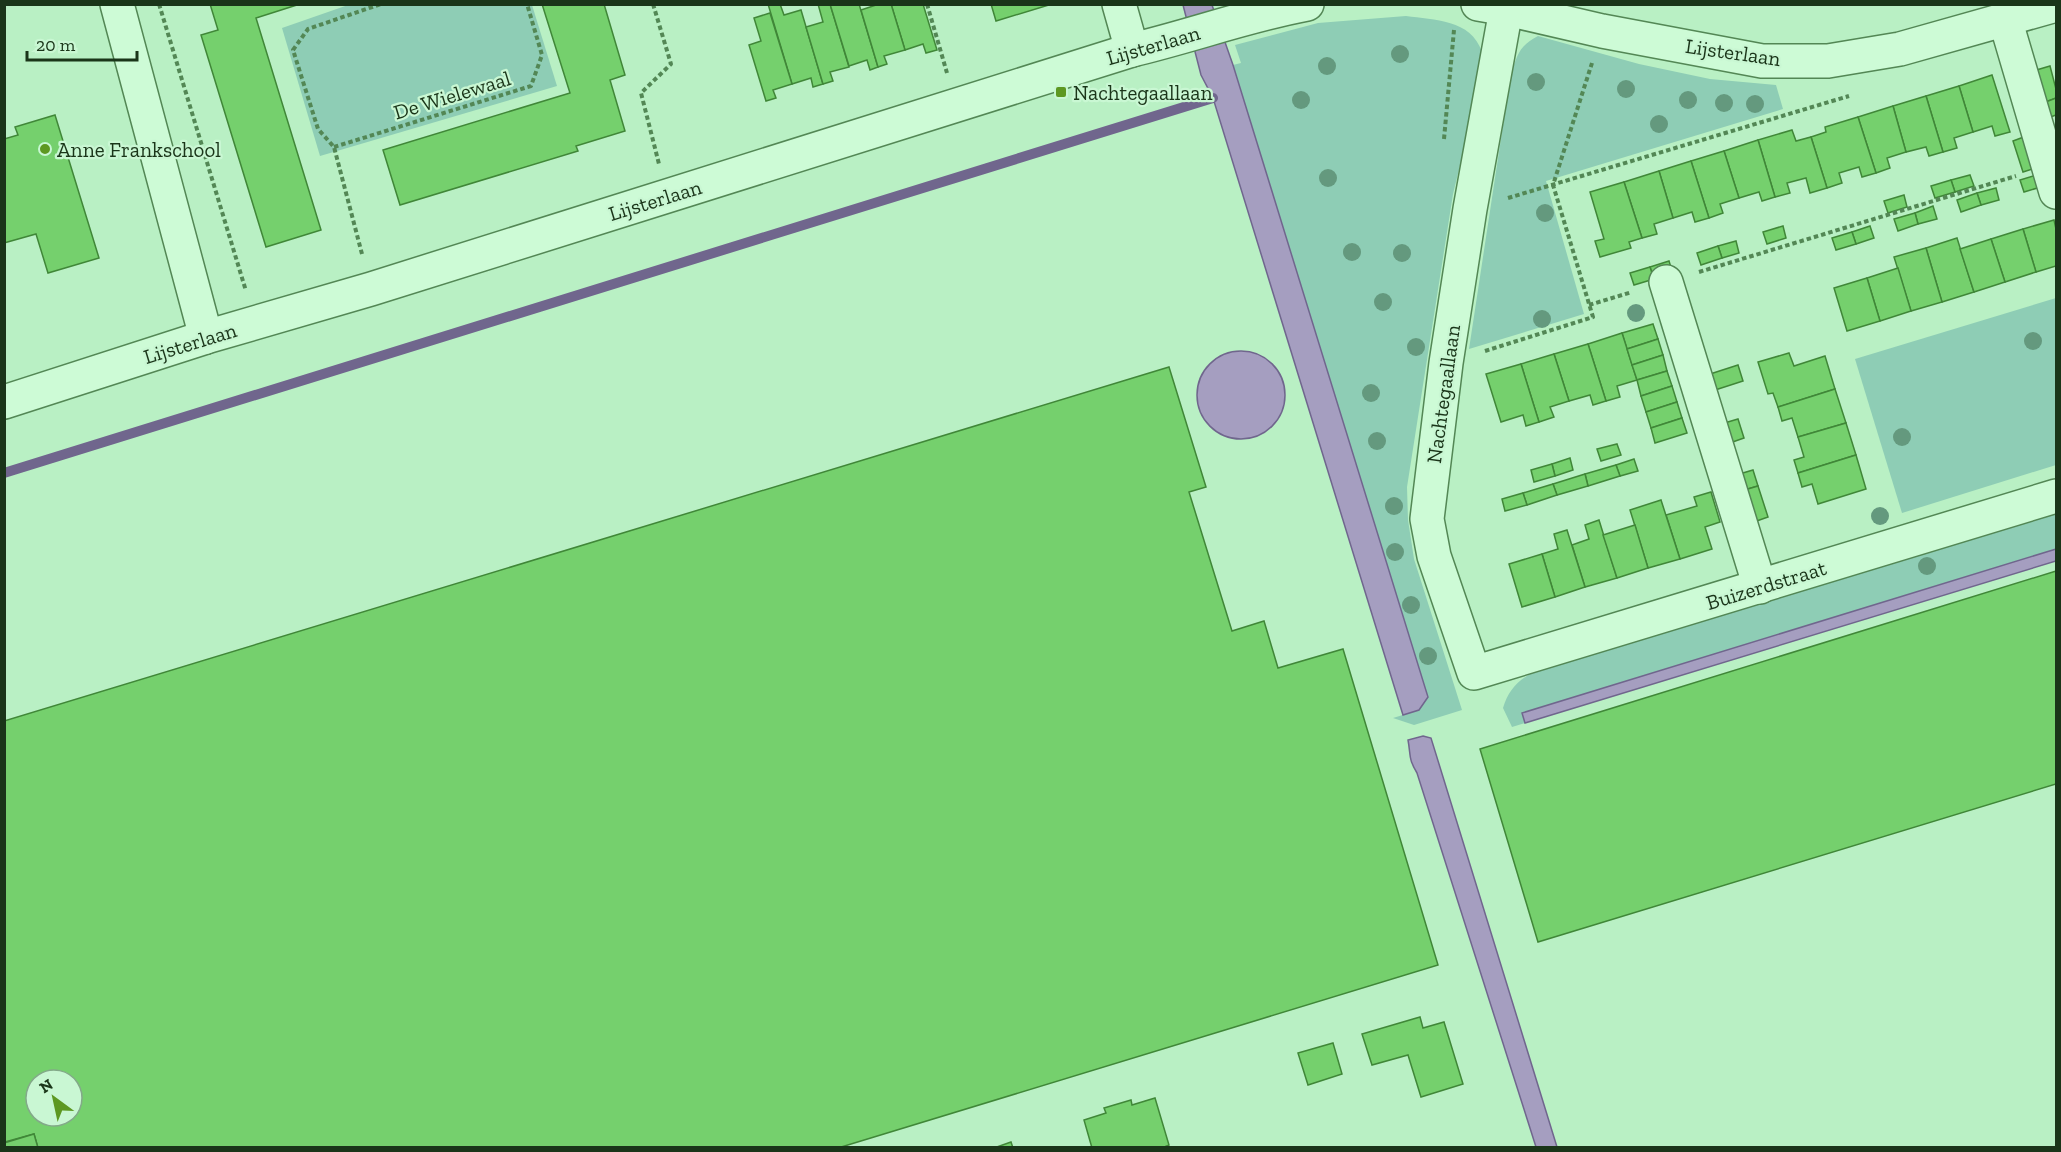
<svg xmlns="http://www.w3.org/2000/svg" width="2061" height="1152" font-family="'Zilla Slab',serif">
<rect width="100%" height="100%" fill="#b9f0c4"/>
<g fill="#8ecdb5">
<path d="M351,4L532,5L557,86L320,156L282,28Z"/>
<path d="M1406,16C1434,20 1471,19 1482,52C1484,57 1483,65 1483,71L1453,194L1407,487L1408,520L1414,559L1462,710L1414,725L1393,718L1419,710L1233,65L1241,63L1235,45L1318,23Z"/>
<path d="M1538,36L1639,64L1710,79L1776,85L1783,109L1546,181L1584,314L1469,349L1511,73C1518,54 1519,46 1538,36Z"/>
<path d="M2056,298V465L1902,513L1855,359Z"/>
<path d="M2056,512V549L1523,713L1525,723L1512,727L1503,708C1508,692 1515,683 1530,674Z"/>
</g>
<g fill="#a59ec0" stroke="#70668d" stroke-width="1.5">
<path d="M1183,5H1212L1233,65L1428,697L1419,710L1403,715L1213,98L1201,75Z"/>
<circle cx="1241" cy="395" r="44"/>
<path d="M2056,549V561L1525,723L1522,713Z"/>
<path d="M1423,736L1431,738L1557,1147H1536L1417,773C1408,758 1411,756 1408,740Z"/>
</g>
<g fill="none" stroke-linecap="round" stroke-linejoin="round">
<path stroke="#70668d" stroke-width="10" d="M4,473L1213,98"/>
</g>
<g fill="#75d06d" stroke="#408738" stroke-width="1.5" fill-rule="evenodd">
<path d="M210,4H300L256,18L321,230L266,247L201,35L218,30Z"/>
<path d="M542,4H604L625,75L610,80L625,131L576,146L578,151L400,205L383,150L570,93Z"/>
<path d="M768,4H780L784,15L801,10L823,84L813,87L811,78L792,84Z"/>
<path d="M818,4H830L849,67L830,72L833,81L823,84L806,27L823,22Z"/>
<path d="M830,4H859L878,67L870,70L867,60L849,66Z"/>
<path d="M891,4H923L937,50L926,53L923,44L905,50Z"/>
<path d="M891,4L905,50L884,56L887,64L878,67L861,10L879,4Z"/>
<path d="M991,4H1052L996,21Z"/>
<path d="M770,13L792,84L773,90L776,98L766,101L749,45L761,41L754,18Z"/>
<path d="M2050,66L2056,89V98L2043,103L2033,71Z"/>
<path d="M1992,75L2010,132L1995,136L1992,126L1973,132L1959,86Z"/>
<path d="M1959,86L1973,132L1954,138L1957,148L1943,152L1926,96Z"/>
<path d="M1926,96L1943,152L1929,156L1926,147L1906,152L1893,106Z"/>
<path d="M2056,98V115L2048,118L2043,103Z"/>
<path d="M1893,106L1906,152L1887,158L1890,168L1876,173L1858,117Z"/>
<path d="M55,115L99,258L48,273L36,234L4,243V139L18,135L15,127Z"/>
<path d="M1858,117L1876,173L1862,177L1859,167L1839,173L1842,183L1827,188L1811,137L1826,132L1825,127Z"/>
<path d="M1792,130L1796,141L1811,137L1827,188L1810,193L1806,178L1787,183L1790,193L1775,197L1758,140Z"/>
<path d="M2029,135L2039,167L2023,172L2013,141Z"/>
<path d="M1758,140L1775,197L1762,201L1759,192L1739,198L1724,151Z"/>
<path d="M1724,151L1739,198L1720,204L1723,213L1709,218L1691,161Z"/>
<path d="M1691,161L1709,218L1695,222L1692,212L1673,218L1659,171Z"/>
<path d="M1659,171L1673,218L1654,224L1657,234L1642,238L1624,182Z"/>
<path d="M2040,174L2044,186L2024,192L2020,180Z"/>
<path d="M1970,175L1974,186L1955,192L1951,180Z"/>
<path d="M1951,180L1955,192L1935,198L1931,186Z"/>
<path d="M1624,182L1642,238L1629,242L1631,248L1600,257L1595,241L1604,239L1590,192Z"/>
<path d="M1996,188L1999,200L1981,205L1977,193Z"/>
<path d="M1977,193L1981,205L1961,212L1957,200Z"/>
<path d="M1904,195L1907,207L1888,213L1884,201Z"/>
<path d="M1933,206L1937,219L1918,224L1915,213Z"/>
<path d="M1915,213L1918,224L1898,231L1894,219Z"/>
<path d="M2054,220L2056,229V266L2036,272L2023,229Z"/>
<path d="M1783,226L1786,238L1767,244L1763,232Z"/>
<path d="M1870,226L1874,238L1856,244L1852,232Z"/>
<path d="M2023,229L2036,272L2005,282L1991,239Z"/>
<path d="M1852,232L1856,244L1836,250L1832,238Z"/>
<path d="M1957,238L1974,292L1942,302L1926,248Z"/>
<path d="M1991,239L2005,282L1974,292L1960,249Z"/>
<path d="M1736,241L1739,253L1722,258L1718,246Z"/>
<path d="M1718,246L1722,258L1701,265L1697,253Z"/>
<path d="M1926,248L1942,302L1911,311L1894,257Z"/>
<path d="M1669,261L1673,274L1654,279L1650,267Z"/>
<path d="M1650,267L1654,279L1634,285L1630,273Z"/>
<path d="M1898,268L1911,311L1880,321L1867,278Z"/>
<path d="M1867,278L1880,321L1847,331L1834,288Z"/>
<path d="M1653,324L1658,339L1627,349L1622,333Z"/>
<path d="M1622,333L1637,380L1617,386L1620,397L1606,401L1588,344Z"/>
<path d="M1658,339L1663,355L1632,365L1627,349Z"/>
<path d="M1588,344L1606,401L1593,405L1590,395L1569,401L1554,354Z"/>
<path d="M1789,353L1794,366L1825,356L1835,389L1778,407L1773,393L1768,394L1758,362Z"/>
<path d="M1554,354L1569,401L1550,407L1554,417L1539,422L1521,364Z"/>
<path d="M1663,355L1667,371L1637,380L1632,365Z"/>
<path d="M1521,364L1539,422L1526,426L1523,415L1501,422L1486,374Z"/>
<path d="M1738,365L1743,381L1712,391L1707,375Z"/>
<path d="M1169,367L1206,487L1189,492L1232,631L1264,621L1278,668L1343,649L1438,965L838,1148H38L34,1134L5,1142L4,721ZM36,1080H72V1116H36Z"/>
<path d="M1667,371L1672,386L1641,396L1637,380Z"/>
<path d="M1672,386L1677,402L1646,412L1641,396Z"/>
<path d="M1835,389L1846,423L1798,437L1792,418L1782,421L1778,407Z"/>
<path d="M1677,402L1682,418L1651,428L1646,412Z"/>
<path d="M1682,418L1687,433L1655,443L1651,428Z"/>
<path d="M1738,419L1744,438L1727,444L1721,424Z"/>
<path d="M1846,423L1856,455L1798,473L1794,460L1804,457L1798,437Z"/>
<path d="M1617,444L1621,455L1601,461L1597,449Z"/>
<path d="M1856,455L1866,489L1818,504L1812,484L1802,487L1798,473Z"/>
<path d="M1570,458L1573,470L1555,476L1552,464Z"/>
<path d="M1634,459L1638,471L1620,476L1616,465Z"/>
<path d="M1552,464L1555,476L1534,482L1531,470Z"/>
<path d="M1616,465L1620,476L1588,486L1585,474Z"/>
<path d="M1753,470L1758,486L1741,491L1736,475Z"/>
<path d="M1585,474L1588,486L1557,495L1553,484Z"/>
<path d="M1553,484L1557,495L1527,505L1523,493Z"/>
<path d="M1758,486L1768,517L1751,523L1741,491Z"/>
<path d="M1711,492L1720,522L1705,527L1712,549L1680,559L1666,515L1697,506L1694,497Z"/>
<path d="M1523,493L1527,505L1505,511L1502,499Z"/>
<path d="M1661,500L1680,559L1648,568L1630,510Z"/>
<path d="M1599,520L1617,578L1585,587L1572,545L1589,539L1585,525Z"/>
<path d="M1635,525L1648,568L1617,578L1603,535Z"/>
<path d="M1567,530L1585,587L1555,597L1542,554L1558,549L1554,534Z"/>
<path d="M1542,554L1555,597L1522,607L1509,564Z"/>
<path d="M2056,571V784L1538,942L1480,749Z"/>
<path d="M1420,1017L1423,1028L1444,1022L1463,1084L1421,1097L1408,1055L1372,1065L1362,1034Z"/>
<path d="M1333,1043L1342,1074L1308,1085L1298,1053Z"/>
<path d="M1155,1098L1169,1145L1162,1148H1092L1084,1120L1106,1113L1104,1108L1131,1100L1132,1105Z"/>
<path d="M34,1134L38,1148H4V1143Z"/>
<path d="M1011,1142L1013,1148H994Z"/>
</g>
<g fill="none" stroke-linecap="round" stroke-linejoin="round">
<g stroke="#538755" stroke-width="36">
<g id="minor">
<path d="M117,4L206,337"/>
<path d="M1119,4L1132,50"/>
<path d="M1478,4L1507,9L1602,31L1762,61H1828L1900,49L2056,5"/>
<path d="M1507,4L1470,209L1446,363L1427,519L1434,556L1474,673L2056,496"/>
<path d="M2005,19L2056,192"/>
<path d="M1666,282L1760,587"/>
<path d="M4,402L206,337L371,289L1132,50C1191,36 1248,15 1307,4"/>
</g>
</g>
<g stroke="#538755" stroke-width="4" stroke-dasharray="4.5 3" stroke-linecap="butt">
<path d="M159,4L246,291"/>
<path d="M653,4L671,64L641,93L659,164"/>
<path d="M927,4L947,73"/>
<path d="M1444,139L1454,30"/>
<path d="M334,147L531,86L542,55L527,4"/>
<path d="M1508,198L1849,96"/>
<path d="M362,254L334,147L318,129L293,50L308,29L381,4"/>
<path d="M1699,272L2016,176"/>
<path d="M1589,305L1632,292"/>
<path d="M1485,351L1593,317L1553,185L1592,63"/>
</g>
<use href="#minor" stroke="#cdfbd6" stroke-width="33"/>
</g>
<g fill="#64997e">
<circle cx="1400" cy="54" r="9"/>
<circle cx="1327" cy="66" r="9"/>
<circle cx="1536" cy="82" r="9"/>
<circle cx="1626" cy="89" r="9"/>
<circle cx="1301" cy="100" r="9"/>
<circle cx="1688" cy="100" r="9"/>
<circle cx="1724" cy="103" r="9"/>
<circle cx="1755" cy="104" r="9"/>
<circle cx="1659" cy="124" r="9"/>
<circle cx="1328" cy="178" r="9"/>
<circle cx="1545" cy="213" r="9"/>
<circle cx="1352" cy="252" r="9"/>
<circle cx="1402" cy="253" r="9"/>
<circle cx="1383" cy="302" r="9"/>
<circle cx="1636" cy="313" r="9"/>
<circle cx="1542" cy="319" r="9"/>
<circle cx="2033" cy="341" r="9"/>
<circle cx="1416" cy="347" r="9"/>
<circle cx="1371" cy="393" r="9"/>
<circle cx="1902" cy="437" r="9"/>
<circle cx="1377" cy="441" r="9"/>
<circle cx="1394" cy="506" r="9"/>
<circle cx="1880" cy="516" r="9"/>
<circle cx="1395" cy="552" r="9"/>
<circle cx="1927" cy="566" r="9"/>
<circle cx="1411" cy="605" r="9"/>
<circle cx="1428" cy="656" r="9"/>
</g>
<g fill="#5d9821" stroke="#c9f7d3" stroke-width="2">
<rect x="1055" y="86" width="12" height="12" rx="3"/>
<circle cx="45" cy="149" r="6"/>
</g>
<g text-anchor="middle" dominant-baseline="central" stroke-width="4.5" stroke-linejoin="round" paint-order="stroke">
<g font-size="21" fill="#1a3519" stroke="#c9f7d3">
<text transform="translate(1153 45) rotate(-16)">Lijsterlaan</text>
<text transform="translate(1733 52) rotate(8)">Lijsterlaan</text>
<text transform="translate(452 95) rotate(-17)">De Wielewaal</text>
<text transform="translate(655 200) rotate(-17)">Lijsterlaan</text>
<text transform="translate(190 343) rotate(-17)">Lijsterlaan</text>
<text transform="translate(1443 394) rotate(-82)">Nachtegaallaan</text>
<text transform="translate(1766 585) rotate(-17)">Buizerdstraat</text>
</g>
<g font-size="21" fill="#1a3519" stroke="#c9f7d3" text-anchor="start">
<text x="1073" y="92">Nachtegaallaan</text>
<text x="57" y="149">Anne Frankschool</text>
</g>
</g>
<rect width="2061" height="1152" fill="none" stroke="#1a3519" stroke-width="12"/>
<g transform="translate(54 1098) rotate(327)"><circle r="28" fill="#c9f7d3" stroke="#83a989" stroke-width="1.5"/>
<path d="M0-4.5L10 22L0 15L-10 22Z" fill="#5d9821"/>
<text y="-9" font-size="16" font-weight="bold" text-anchor="middle" fill="#1a3519">N</text>
</g>
<path d="M27 51v9h110v-9" fill="none" stroke="#1a3519" stroke-width="3"/>
<text x="36" y="51" font-size="18" fill="#1a3519" stroke="#c9f7d3" stroke-width="4.5" paint-order="stroke">20 m</text>
</svg>
